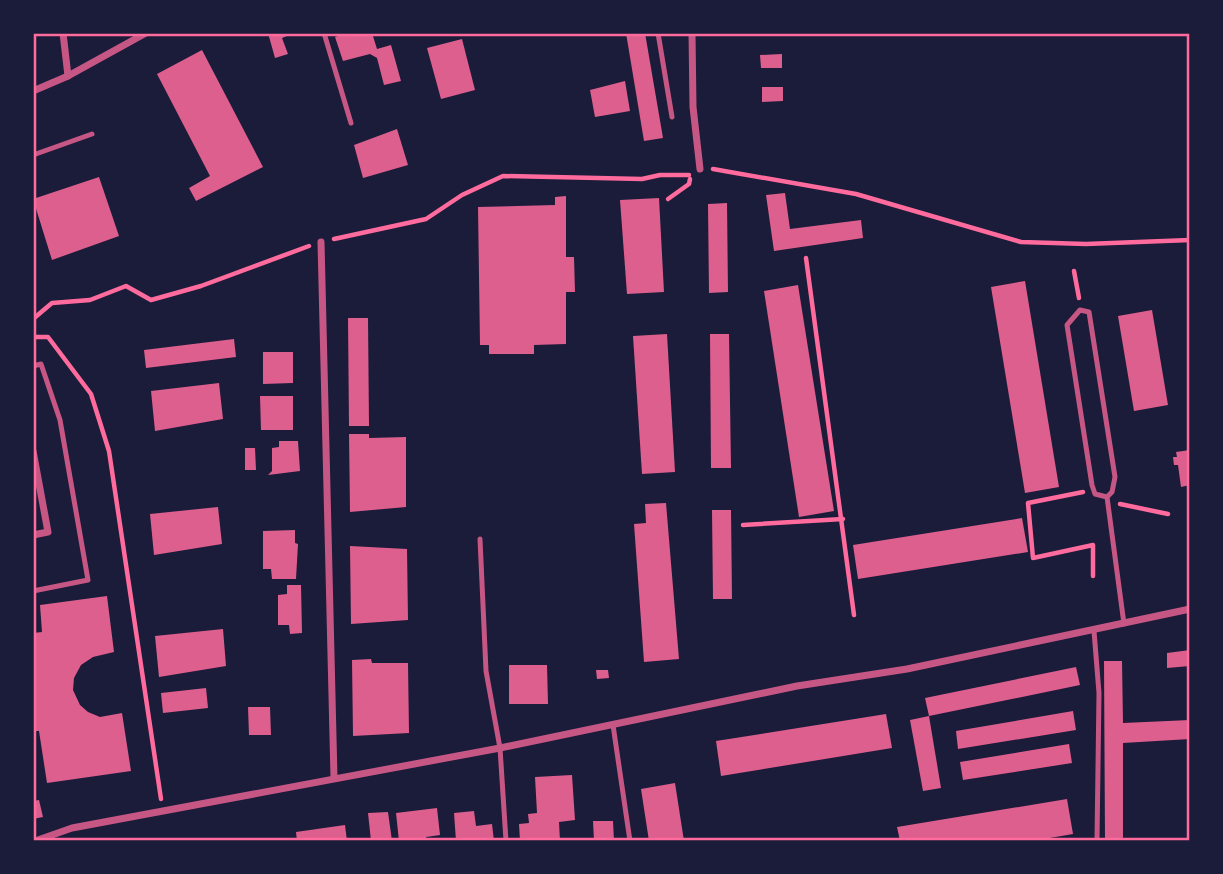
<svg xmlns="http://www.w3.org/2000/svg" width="1223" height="874" font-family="'Nunito Sans',sans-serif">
<rect width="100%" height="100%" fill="#1b1b3a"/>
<g fill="#dd5f8e">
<path d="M268,33H294L282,38L288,54L275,58Z"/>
<path d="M346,33H372L377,49L391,45L401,81L384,85L377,58L370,54L343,61L335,37Z"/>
<path d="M626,33H645L663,138L644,141Z"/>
<path d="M462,39L475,90L441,99L427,48Z"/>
<path d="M202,50L263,167L196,201L189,188L210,176L157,74Z"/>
<path d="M782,54V68H761L760,55Z"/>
<path d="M625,81L630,111L595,117L590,90Z"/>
<path d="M762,87H783V101L762,102Z"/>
<path d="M397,129L408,165L363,178L354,145Z"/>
<path d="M99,177L119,236L52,260L33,199Z"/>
<path d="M785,193L790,229L861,220L863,238L774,251L766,195Z"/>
<path d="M566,196V257H574L575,292H566V344L534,345V354H489V345H480L478,207L555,205V197Z"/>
<path d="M659,198L664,292L627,294L620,200Z"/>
<path d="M727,203L728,292L709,293L708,204Z"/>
<path d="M1025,281L1059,487L1025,493L991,287Z"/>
<path d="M798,285L834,511L799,517L764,291Z"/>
<path d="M1152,310L1168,405L1134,411L1118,316Z"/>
<path d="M348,318H368L369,426H349Z"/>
<path d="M667,334L675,472L642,474L633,336Z"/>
<path d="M710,334H729L731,468H711Z"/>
<path d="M234,339L236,357L146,368L144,350Z"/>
<path d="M263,352H293V383L263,384Z"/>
<path d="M219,383L223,419L155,431L151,391Z"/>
<path d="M260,396H293V430H261Z"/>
<path d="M349,434H369V438L406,437V507L350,512Z"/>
<path d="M279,441H298L300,471L268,475L272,471V448L279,447Z"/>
<path d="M245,448H255L256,470H245Z"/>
<path d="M1190,450V485L1181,487L1178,465H1174L1173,457H1177L1176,452Z"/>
<path d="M666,503L679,659L644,662L634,524L646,523L645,504Z"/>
<path d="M218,507L222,544L154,555L150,514Z"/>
<path d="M712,510H731L732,599H713Z"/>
<path d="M1022,518L1028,552L858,579L853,545Z"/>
<path d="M295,530V543L298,544L296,579H272L271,569H263V531Z"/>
<path d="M350,546L407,549L408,620L351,624Z"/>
<path d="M287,585H301L302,633L290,634L289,625H278V595L287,594Z"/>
<path d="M107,596L114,652L93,657L81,665L74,678L73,690L80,705L88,712L100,717L122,713L131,771L47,783L39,731H33V633L42,632L40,605Z"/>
<path d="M223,629L226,666L159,677L155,636Z"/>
<path d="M1190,650V666L1167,668V653Z"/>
<path d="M371,659L372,663H408L409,733L353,736L352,660Z"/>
<path d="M1104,661H1122L1123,723L1190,720V739L1123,743V841H1105Z"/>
<path d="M509,665H547L548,704H509Z"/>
<path d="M1076,667L1080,685L929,716L925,698Z"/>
<path d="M596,670H608L609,678L597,679Z"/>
<path d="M206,688L208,708L163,713L161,693Z"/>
<path d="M248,707H270L271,735H249Z"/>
<path d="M1073,711L1076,730L958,749L956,731Z"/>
<path d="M886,714L892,748L721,776L716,741Z"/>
<path d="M929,716L941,788L923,791L910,720Z"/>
<path d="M1069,744L1072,763L963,780L960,762Z"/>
<path d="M572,775L575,820L559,822L560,841H520L519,824L529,823L528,814L537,813L535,777Z"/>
<path d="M675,783L684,841H649L641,789Z"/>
<path d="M1067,799L1073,834L1032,841H900L897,827Z"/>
<path d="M39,800L43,817L33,819V801Z"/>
<path d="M437,808L440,835L426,837L427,840L399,841L396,813Z"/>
<path d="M474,811L476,826L492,824L494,841H456L454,813Z"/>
<path d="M388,812L392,841H371L368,813Z"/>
<path d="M593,821H613L614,841H594Z"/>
<path d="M345,825L347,841H297L296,832Z"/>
</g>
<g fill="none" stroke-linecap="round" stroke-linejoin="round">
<g stroke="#ff6b9d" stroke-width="4.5">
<path d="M713,169L856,194L1021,242L1086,244L1190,240"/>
<path d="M668,199L689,184L690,179"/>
<path d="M334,239L426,219L462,195L503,176L642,179L660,175H689"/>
<path d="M806,258L854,615"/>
<path d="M1074,271L1079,298"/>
<path d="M33,319L52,303L90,300L126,286L151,300L201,286L309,246"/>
<path d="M33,337H48L91,394L109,451L161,799"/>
<path d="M1083,492L1028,503L1033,558L1093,545V576"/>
<path d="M1120,504L1168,514"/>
<path d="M743,525L843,519"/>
</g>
<g stroke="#c65784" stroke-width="5">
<path d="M324,33L351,123"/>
<path d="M658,33L672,117"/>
<path d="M33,155L92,134"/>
<path d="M1080,310L1089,312L1115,477L1112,492L1107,497L1095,494L1092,485L1067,325Z"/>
<path d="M33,366L41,364L60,420L88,580L33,591"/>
<path d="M1107,497L1124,624"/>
<path d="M480,539L486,671L500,748L506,841"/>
<path d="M1094,631L1099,693L1097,840"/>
<path d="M613,725L630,841"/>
</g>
<g stroke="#c65784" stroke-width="7">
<path d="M63,33L68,76"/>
<path d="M692,33L693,107L700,169"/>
<path d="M33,91L68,76L146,33"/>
<path d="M321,242L334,778"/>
<path d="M33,451L48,532L33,535"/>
<path d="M35,841L72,828L500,748L797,686L907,669L1190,609"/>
</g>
</g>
<rect width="1223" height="874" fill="none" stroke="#1b1b3a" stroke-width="70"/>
<rect x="35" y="35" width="1153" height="804" fill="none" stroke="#ff6b9d" stroke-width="2.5"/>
</svg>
